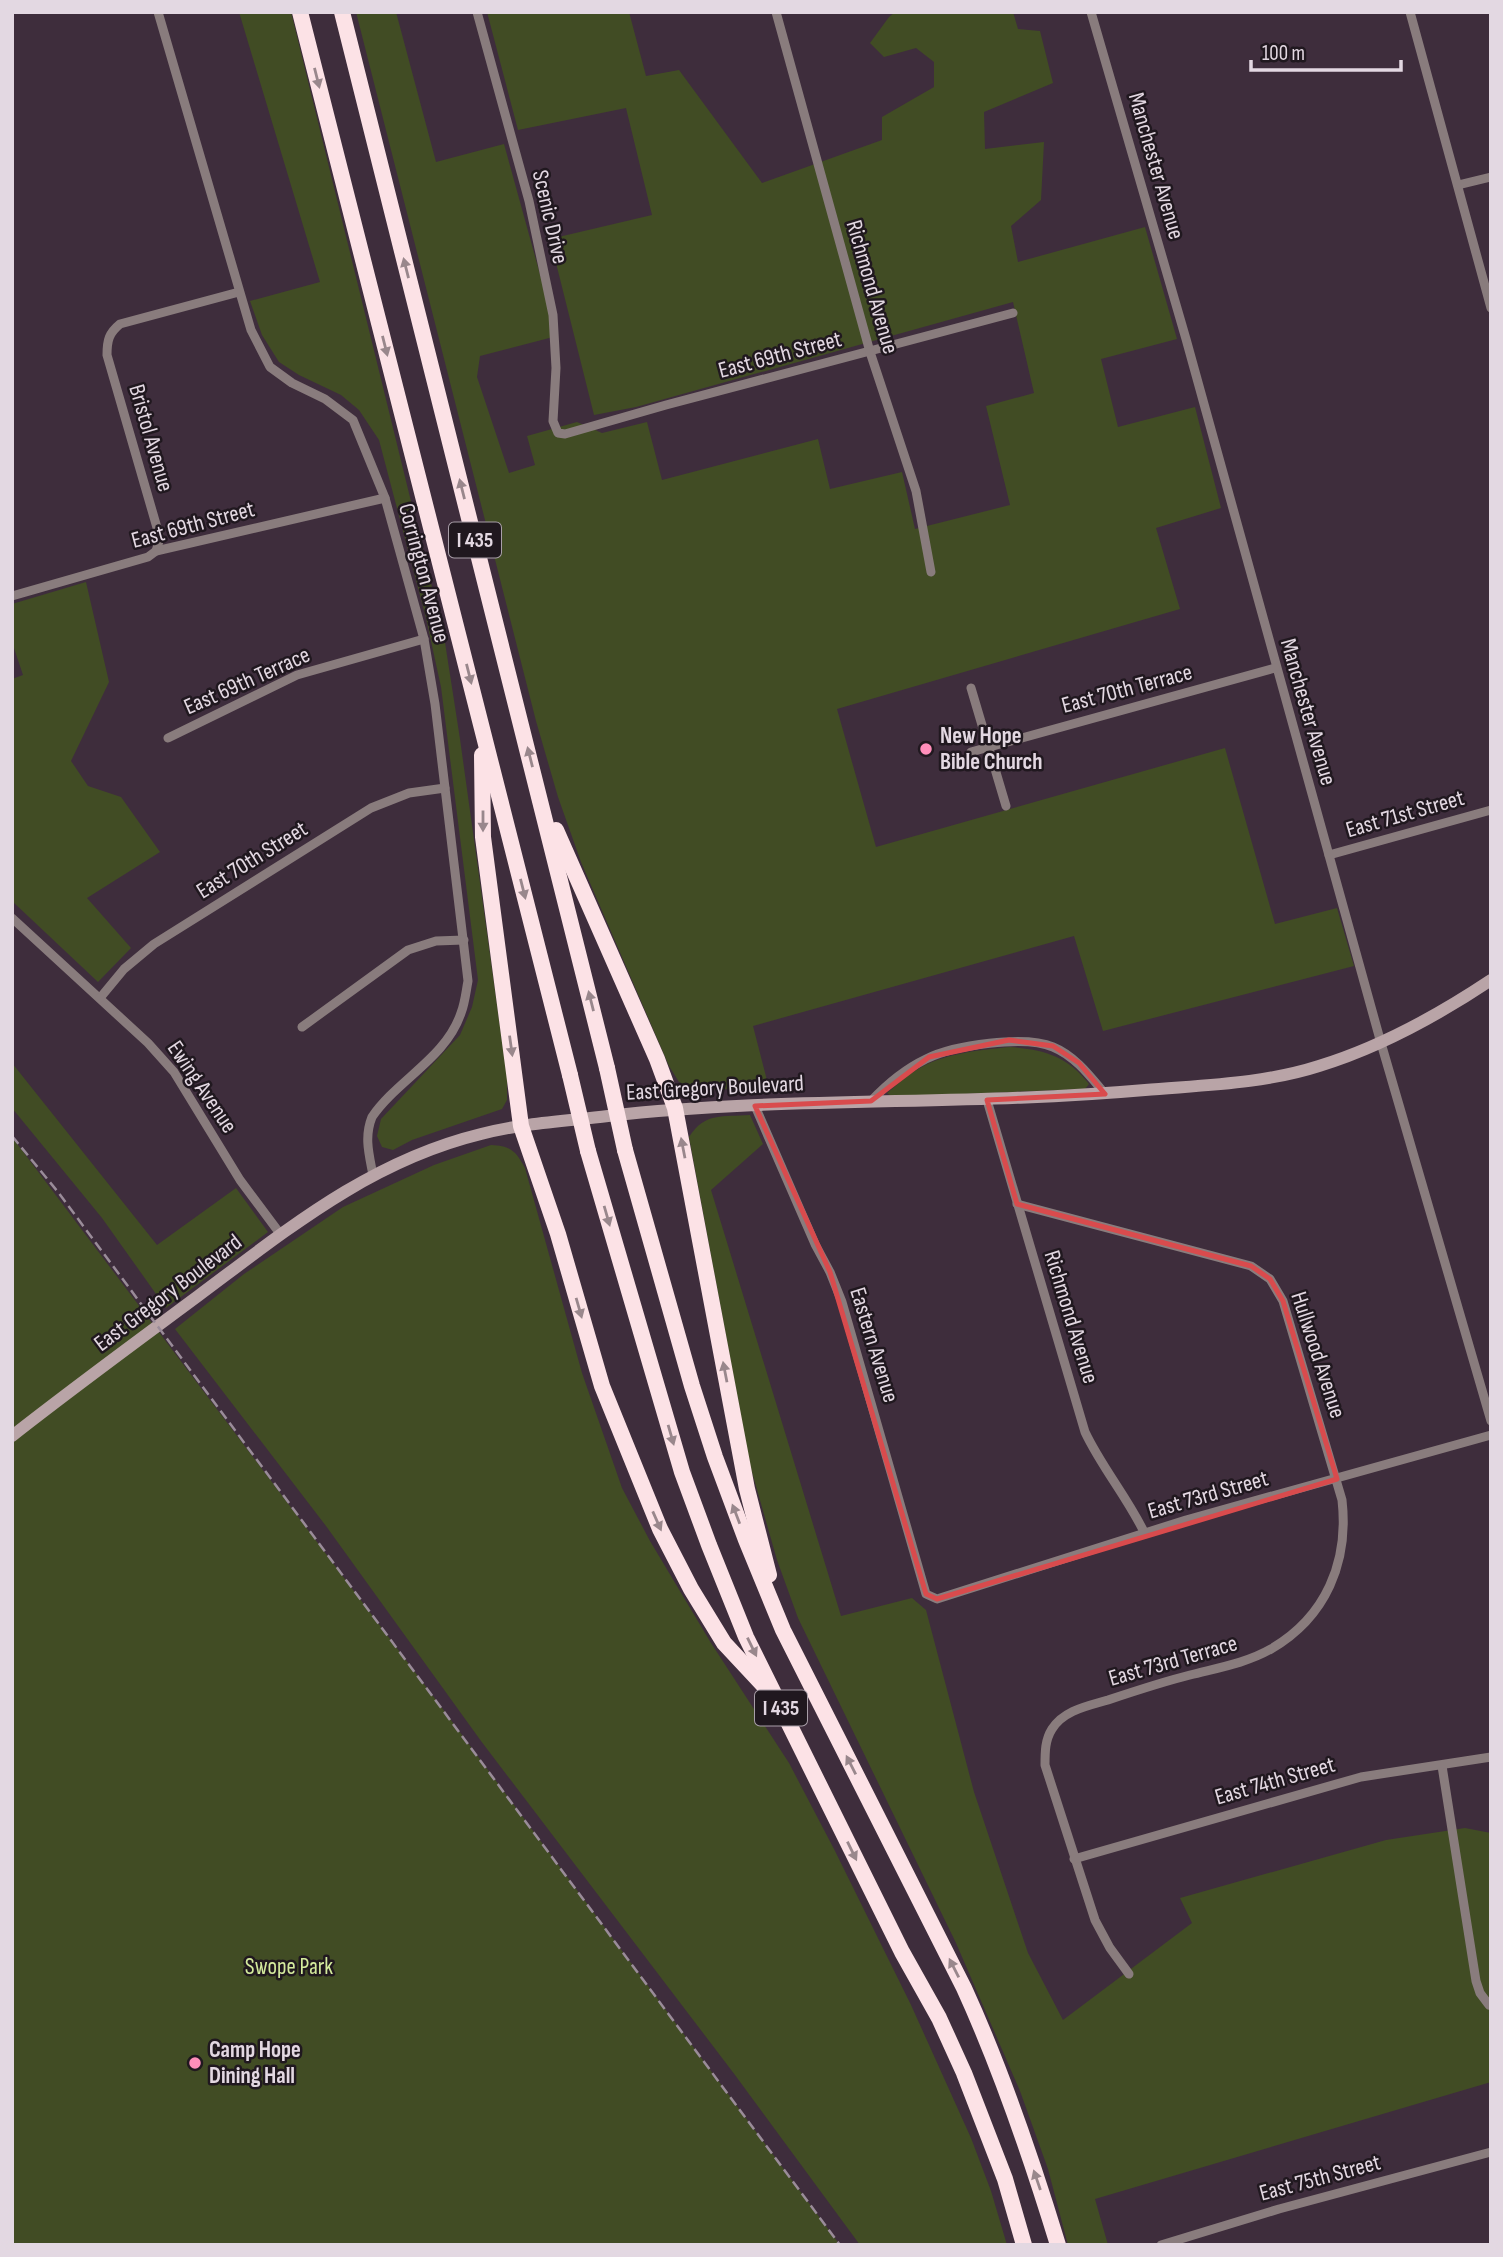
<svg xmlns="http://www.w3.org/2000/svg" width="1503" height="2257" font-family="'Sofia Sans Condensed',sans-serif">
<rect width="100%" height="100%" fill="#3e2d3c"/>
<g fill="#414c24">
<path d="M239,12H291L444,636L460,739L507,1077V1100L502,1109L412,1140L393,1150L382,1147L377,1136L381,1119L460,1035L472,1007L478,980L441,687L426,618L379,440L359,410L341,395L299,375L279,362L262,335L250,301L320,282Z"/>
<path d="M356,12H396L436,162L504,144L557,336L480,356L477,377L509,473L535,465L527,436L577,422L602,433L647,422L662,480L818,439L830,489L902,472L915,529L1010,505L986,406L1034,393L1013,302L636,407L594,415L550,239L652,215L626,108L518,130L487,12H629L646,76L679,70L762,183L882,140V117L934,87V62L916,48L884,57L870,43L889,17L895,12H1013L1018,29L1040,31L1053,83L984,112L985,149L1044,142L1041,200L1011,226L1018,262L1145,227L1177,339L1101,359L1118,427L1195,407L1221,508L1156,528L1180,609L837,709L876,847L1225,748L1275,924L1337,908L1354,966L1103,1031L1074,936L753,1026L769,1088L693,1090L679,1082L669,1066L581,862L558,797L536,721Z"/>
<path d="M86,582L109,682L71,761L88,786L121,797L160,852L87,898L131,948L98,982L12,901V679L23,675L12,642V604Z"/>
<path d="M1010,1047C1045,1050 1067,1056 1089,1084L1085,1089L892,1097L887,1093C897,1085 907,1075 918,1069C945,1053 980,1050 1010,1047Z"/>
<path d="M12,1063L157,1245L236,1188L268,1232L166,1308L102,1218L12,1108Z"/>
<path d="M750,1115L763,1144L711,1190L841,1616L912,1598L926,1610L974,1792L1028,1953L1063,2020L1192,1923L1180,1898L1386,1840L1465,1828L1491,1833V2082L1095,2199L1108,2245H1068L1048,2169L1020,2091L956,1943L798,1618L777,1560L750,1465L689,1137C705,1112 723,1117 750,1115Z"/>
<path d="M12,1137L442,1708L840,2245H12Z"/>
<path d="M491,1145C511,1146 516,1151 525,1168L582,1373L622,1488L650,1541L711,1643L789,1763L835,1851L911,2005L971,2138L991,2191L1007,2245H860L735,2075L481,1741L326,1526L175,1329L244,1274L343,1207L434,1165Z"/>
</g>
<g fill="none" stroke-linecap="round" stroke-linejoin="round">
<g stroke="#897c7d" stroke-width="9">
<path d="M158,12L251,330L270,367L292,383L325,399L353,420L385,498L424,639L435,704L468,981C466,991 465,1003 461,1013C446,1058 397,1080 372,1117C364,1137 369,1154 373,1175"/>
<path d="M477,12L529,201L553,315L556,368L553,421L558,433L565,434L666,405L1013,313"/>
<path d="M776,12L870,352L916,491L931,572"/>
<path d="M1091,12L1186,339L1381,1043L1491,1421"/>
<path d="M1410,12L1491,308"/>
<path d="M1458,185L1491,177"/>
<path d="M156,551L160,538L107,355C107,340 109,333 120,324L239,292"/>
<path d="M12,596L148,557L156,551L385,498"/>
<path d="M971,688L1006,806"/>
<path d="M168,738L297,675L424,639"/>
<path d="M971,752L1275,668"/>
<path d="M1329,855L1491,810"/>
<path d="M12,918L148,1043L174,1072L240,1180L281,1235"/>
<path d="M100,998L124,969L154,944L371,808L409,793L445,788"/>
<path d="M302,1027L408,950L436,941L464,940"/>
<path d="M987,1100L1085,1432C1102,1468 1128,1498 1145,1534"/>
<path d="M871,1101C887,1084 905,1069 926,1059C954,1045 1025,1035 1053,1047C1075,1056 1090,1076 1105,1094"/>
<path d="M755,1106L815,1244L830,1272L842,1302L926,1594L937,1599L1186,1520L1491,1435"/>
<path d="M1017,1204L1251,1266L1270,1279L1283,1301L1342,1500C1349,1562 1326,1617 1271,1649C1247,1663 1217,1668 1190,1675C1162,1682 1135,1691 1108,1700C1088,1706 1064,1710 1052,1729C1045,1740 1045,1752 1045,1765L1095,1920L1110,1948L1129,1974"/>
<path d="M1442,1766L1476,1981L1480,1993L1489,2005L1491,2004"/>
<path d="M1074,1859L1361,1777L1491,1757"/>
<path d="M1161,2245L1279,2209L1491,2152"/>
</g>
<path stroke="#b9a4a7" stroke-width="12" d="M12,1436C73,1388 136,1342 198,1296C288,1229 370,1161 481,1134C523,1123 566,1121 608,1116C786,1096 966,1106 1145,1090C1203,1085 1263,1084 1319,1066C1381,1047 1437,1016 1491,980"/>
<g stroke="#fce2e6" stroke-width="16">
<path d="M300,12L570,1075"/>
<path d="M342,12L607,1068"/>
<path d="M482,755L483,837L521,1126L558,1234L602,1386L660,1529L691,1589L724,1643L766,1688"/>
<path d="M556,830L657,1059L675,1108L747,1489L769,1575"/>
<path d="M625,1150L692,1386L715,1457L746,1540L783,1630L964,1988C1002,2071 1031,2157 1058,2245"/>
<path d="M588,1151L682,1472L709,1545L746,1637L902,1952L939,2018L964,2073L1005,2179L1024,2245"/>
</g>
<path stroke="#9a8c99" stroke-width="2.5" stroke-dasharray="10 5" stroke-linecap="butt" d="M12,1136L58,1192L840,2245"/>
<g stroke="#fce2e6" stroke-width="16">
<path d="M607,1068L625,1150"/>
<path d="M570,1075L588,1151"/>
</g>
</g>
<defs><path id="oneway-solid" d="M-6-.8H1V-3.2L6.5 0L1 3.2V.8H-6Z" transform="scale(1.75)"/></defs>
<g fill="#99878c">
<use href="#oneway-solid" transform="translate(317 78) rotate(76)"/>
<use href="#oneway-solid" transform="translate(406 268) rotate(-104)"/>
<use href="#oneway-solid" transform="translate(385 346) rotate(76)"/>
<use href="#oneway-solid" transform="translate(462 489) rotate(-104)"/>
<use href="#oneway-solid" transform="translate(469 674) rotate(76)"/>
<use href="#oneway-solid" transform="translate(530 757) rotate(-104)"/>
<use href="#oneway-solid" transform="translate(483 821) rotate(90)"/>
<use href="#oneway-solid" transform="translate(523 889) rotate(76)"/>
<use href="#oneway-solid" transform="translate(591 1001) rotate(-104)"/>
<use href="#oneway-solid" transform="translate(511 1046) rotate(82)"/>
<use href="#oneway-solid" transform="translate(683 1148) rotate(-101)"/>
<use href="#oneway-solid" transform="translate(607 1216) rotate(74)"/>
<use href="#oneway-solid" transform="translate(579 1308) rotate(74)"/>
<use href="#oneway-solid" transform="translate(725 1372) rotate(-101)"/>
<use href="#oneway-solid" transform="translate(671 1435) rotate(74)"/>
<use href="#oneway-solid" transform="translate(736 1514) rotate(-111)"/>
<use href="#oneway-solid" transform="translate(657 1521) rotate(66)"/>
<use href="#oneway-solid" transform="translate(752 1647) rotate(64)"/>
<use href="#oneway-solid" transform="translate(851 1765) rotate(-117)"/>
<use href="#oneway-solid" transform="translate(852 1851) rotate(64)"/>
<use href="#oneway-solid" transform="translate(954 1968) rotate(-117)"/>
<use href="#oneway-solid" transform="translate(1037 2180) rotate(-109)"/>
</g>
<path fill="none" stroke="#d94b4d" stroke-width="5" stroke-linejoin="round" d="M1009,1040L1053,1046L1079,1063L1105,1094L987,1100L1017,1204L1251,1266L1270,1279L1283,1301L1337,1479L937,1599L926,1594L830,1272L755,1106L871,1101L929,1057Z"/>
<g fill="#ff8eba" stroke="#20181f" stroke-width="2.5">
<circle cx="926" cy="749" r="7"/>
<circle cx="195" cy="2063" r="7"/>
</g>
<g text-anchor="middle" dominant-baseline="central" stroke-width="5" stroke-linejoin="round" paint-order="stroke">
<g fill="#20181f" stroke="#a89ea8" stroke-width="2">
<rect x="449" y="522.5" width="52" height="35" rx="5"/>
<rect x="755" y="1690.5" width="52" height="35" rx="5"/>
</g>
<g font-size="21" font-weight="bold" fill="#e3d8e2">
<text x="475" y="540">I 435</text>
<text x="781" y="1708">I 435</text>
</g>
<g font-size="23" fill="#e3d8e2" stroke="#20181f">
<text transform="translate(1156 166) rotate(74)">Manchester Avenue</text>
<text transform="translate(550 217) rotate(77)">Scenic Drive</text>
<text transform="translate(872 287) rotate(74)">Richmond Avenue</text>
<text transform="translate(780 355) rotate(-15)">East 69th Street</text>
<text transform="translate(151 438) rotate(74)">Bristol Avenue</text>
<text transform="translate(193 525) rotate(-15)">East 69th Street</text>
<text transform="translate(424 573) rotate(75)">Corrington Avenue</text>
<text transform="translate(247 681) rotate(-24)">East 69th Terrace</text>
<text transform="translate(1127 689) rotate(-15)">East 70th Terrace</text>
<text transform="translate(1308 712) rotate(74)">Manchester Avenue</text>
<text transform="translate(1405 814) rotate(-16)">East 71st Street</text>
<text transform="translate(252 860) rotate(-32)">East 70th Street</text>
<text transform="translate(202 1087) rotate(56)">Ewing Avenue</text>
<text transform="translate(715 1088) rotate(-3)">East Gregory Boulevard</text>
<text transform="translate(168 1293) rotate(-37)">East Gregory Boulevard</text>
<text transform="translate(1071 1317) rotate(73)">Richmond Avenue</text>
<text transform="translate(874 1345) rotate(73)">Eastern Avenue</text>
<text transform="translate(1318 1355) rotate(72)">Hullwood Avenue</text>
<text transform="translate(1208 1495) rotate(-16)">East 73rd Street</text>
<text transform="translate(1173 1661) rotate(-16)">East 73rd Terrace</text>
<text transform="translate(1275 1781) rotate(-16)">East 74th Street</text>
<text transform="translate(1320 2178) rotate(-15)">East 75th Street</text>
</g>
<g font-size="23" font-weight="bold" fill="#e3d8e2" stroke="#20181f" text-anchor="start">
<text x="940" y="736">New Hope<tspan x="940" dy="26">Bible Church</tspan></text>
<text x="209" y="2050">Camp Hope<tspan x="209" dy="26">Dining Hall</tspan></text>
</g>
<g font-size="23" fill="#d4eb9d" stroke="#20181f">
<text x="289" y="1967">Swope Park</text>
</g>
</g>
<rect width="1503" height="2257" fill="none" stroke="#e3d8e2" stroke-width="28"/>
<path d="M1251 60v10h150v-10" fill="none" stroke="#e3d8e2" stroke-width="3.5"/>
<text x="1262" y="60" font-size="21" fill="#e3d8e2" stroke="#20181f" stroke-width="5" paint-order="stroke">100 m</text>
</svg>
